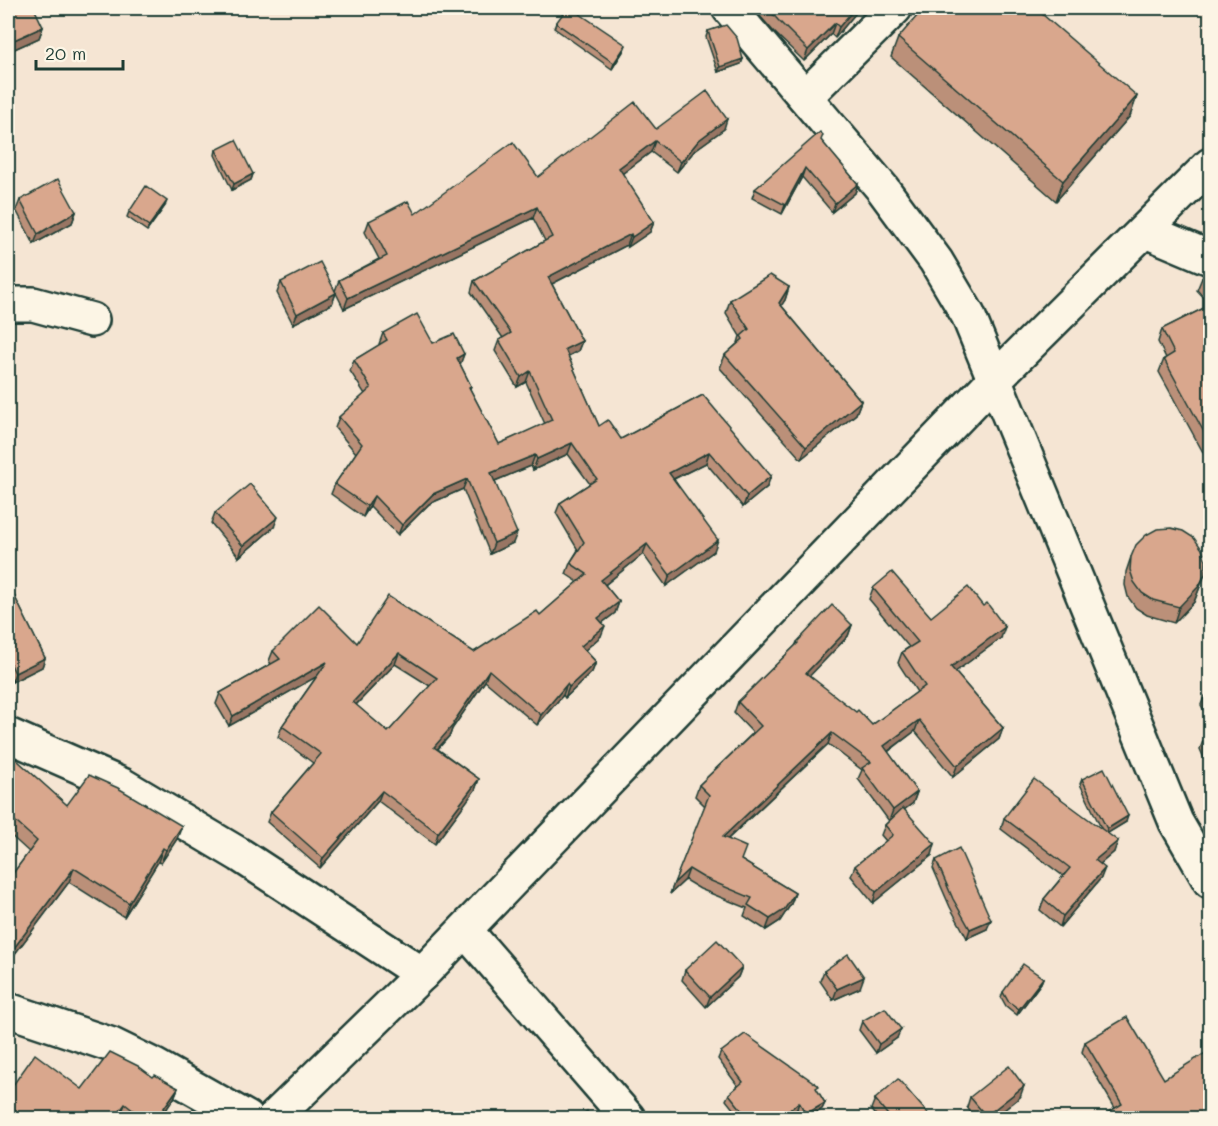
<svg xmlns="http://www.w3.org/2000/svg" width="1218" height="1126" font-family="Mali,sans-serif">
<rect width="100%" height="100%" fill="#f5e5d3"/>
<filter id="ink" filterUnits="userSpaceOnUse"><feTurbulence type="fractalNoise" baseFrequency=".0167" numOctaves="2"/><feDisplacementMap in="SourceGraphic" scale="12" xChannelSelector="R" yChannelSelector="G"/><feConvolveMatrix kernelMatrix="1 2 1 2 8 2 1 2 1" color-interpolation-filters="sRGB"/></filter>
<g filter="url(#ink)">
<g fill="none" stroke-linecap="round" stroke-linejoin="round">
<g stroke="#1f3d34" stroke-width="38">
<g id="minor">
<path d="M729,8L882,188L936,261L968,315L1176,822L1210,881"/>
<path d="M805,97L895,8"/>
<path d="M1146,231L1210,258"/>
<path d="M8,304H33L92,320"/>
<path d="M8,735L122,785L240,855L422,974"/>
<path d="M465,930L628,1118"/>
<path d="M8,1010L112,1045L155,1066L247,1118"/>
<path d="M274,1118L422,974L994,380L1210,165"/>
</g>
</g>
<use href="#minor" stroke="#fcf5e5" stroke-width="33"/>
</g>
<g fill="#bb9079" stroke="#1f3d34" stroke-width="1.5" fill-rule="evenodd">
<path d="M8,8L43,27L39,38L10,51L8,45Z"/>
<path d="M753,8H860L835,38L831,34L804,61L774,32Z"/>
<path d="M556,23L624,50L612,69L554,28Z"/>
<path d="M708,31L743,59L741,64L718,72L706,37Z"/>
<path d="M898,38L1137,96L1130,116L1056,201L891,57Z"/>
<path d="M656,129H724L695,150L677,172L651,152L622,174L654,222L650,232L628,247L627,245L552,284L582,341L578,351L568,356L599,426L621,439L703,395L767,487L743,507L706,463L674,479L714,551L666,586L643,554L605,585L619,602L615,613L602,623L601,636L585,650L596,662L592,672L565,698L563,695L537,725L485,681L452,729L450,735L438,749L479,779L475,790L435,844L378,801L320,868L267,822L271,812L313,763L278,737L282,726L317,676L229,726L216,704L220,693L271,664L269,661L273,651L357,643L474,652L540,615L578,582L566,574L570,563L578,550L556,513L560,503L590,484L568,454L533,470L531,466L495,481L513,543L490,554L463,489L429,504L398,535L370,506L363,517L331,494L335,484L356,453L335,428L339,417L365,394L350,371L354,360L380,345L379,344L383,333L433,343L464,354L460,364L471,386L470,389L499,444L545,424L526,382L517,387L495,351L499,340L503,338L471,292L474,281L545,241L533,218L344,309L335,291L339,280L379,259L365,232L369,221L415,214L538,177ZM395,664L430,686L388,732L356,705Z"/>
<path d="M821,141L858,184L855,193L832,212L802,177L782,214L752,198L755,189Z"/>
<path d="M216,150L253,174L251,180L232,190L215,155Z"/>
<path d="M20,200L76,212L72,223L34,244L16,210Z"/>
<path d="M165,206L147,231L127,217L129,212Z"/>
<path d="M1210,269V304L1197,290L1202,278Z"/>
<path d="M281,282L336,293L332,304L293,324L277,293Z"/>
<path d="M789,287L785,300L781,305L861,401L856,414L801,459L720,368L725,355L738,343L740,336L726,313L730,300Z"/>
<path d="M1210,305V465L1159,372L1164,359L1166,358L1158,342L1162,329Z"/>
<path d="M215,513L274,527L239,557L211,523Z"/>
<path d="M1131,557L1205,574L1194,602L1174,623L1147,615L1136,608L1128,597L1125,585L1126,572Z"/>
<path d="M8,583L45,658L42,667L12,682L8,673Z"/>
<path d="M873,588L931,617L1001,638L955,672L1003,728L999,739L953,777L915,731L888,752L917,792L913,803L904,810L932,855L873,903L851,876L855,866L886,841L881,835L885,825L889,821L858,779L862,770L828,744L728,839L741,860L795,893L791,904L780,921L766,930L744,916L747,908L700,889L685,880L670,894L705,806L695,796L699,785L753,733L734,713L738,702L795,646L797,642L852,625L848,636L809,676L872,725L917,692L898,663L902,652L909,647L869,599Z"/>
<path d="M1210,693V722L1201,705L1204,697Z"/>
<path d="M1210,737V772L1200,749L1203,741Z"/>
<path d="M8,753L67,805L177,839L161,863L158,862L124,917L69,882L8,963V880L29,852L8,833Z"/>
<path d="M1082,779L1126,822L1107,833L1114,852L1100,864L1101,878L1060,927L1040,910L1044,899L1063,876L1001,829L1004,818L1102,830L1080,784Z"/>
<path d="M936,860L987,929L967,938L950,907L933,868Z"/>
<path d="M742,967L738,977L706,1007L682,980L685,970Z"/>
<path d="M824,971L860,988L833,1000L820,981Z"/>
<path d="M1043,978L1041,983L1017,1015L1006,1006L1001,997L1003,992Z"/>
<path d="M862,1021L897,1038L876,1053L859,1030Z"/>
<path d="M1085,1042L1164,1079L1210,1119H1105L1107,1113L1115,1108L1082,1052Z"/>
<path d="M721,1052L817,1090L825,1103L822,1109L807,1119H802L797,1109L785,1119H741L726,1100L729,1094L738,1086L718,1059Z"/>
<path d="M153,1077L178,1088L174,1098L160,1119H126L121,1115L118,1119H8L82,1089Z"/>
<path d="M970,1097H1020L993,1119H975L967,1107Z"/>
<path d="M875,1099L930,1116L929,1119H879L871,1109Z"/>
</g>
<g fill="#987563" stroke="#1f3d34" stroke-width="1.5">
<path d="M855,8H860L835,38L839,27Z"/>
<path d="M835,23L831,34L804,61L808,50Z"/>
<path d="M43,27L39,38L10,51L14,40Z"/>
<path d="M626,45L624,50L612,69L614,63Z"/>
<path d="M743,59L741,64L718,72L720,67Z"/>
<path d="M1137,96L1130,116L1056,201L1063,181Z"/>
<path d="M727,119L724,129L695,150L677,172L681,162L699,140Z"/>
<path d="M655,141L651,152L615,179L619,168Z"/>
<path d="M805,168L802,177L782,214L785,205Z"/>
<path d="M253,174L251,180L232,190L234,184Z"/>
<path d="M858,184L855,193L832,212L835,203Z"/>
<path d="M167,201L165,206L147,231L149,226Z"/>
<path d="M537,207L533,218L344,309L348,298Z"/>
<path d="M76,212L72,223L34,244L38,234Z"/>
<path d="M654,222L650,232L628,247L632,237Z"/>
<path d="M631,234L627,245L544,288L548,277Z"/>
<path d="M789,287L785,300L775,316L779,303Z"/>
<path d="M336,293L332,304L293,324L297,314Z"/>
<path d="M582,341L578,351L561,360L565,349Z"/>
<path d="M464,354L460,365L457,358Z"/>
<path d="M530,371L526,382L517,387L521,377Z"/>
<path d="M861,401L856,414L801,459L806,447Z"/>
<path d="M572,443L568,454L533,470L537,459Z"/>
<path d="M709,452L706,463L665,483L669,473Z"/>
<path d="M535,455L531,466L487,484L491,473Z"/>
<path d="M771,476L767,487L743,507L747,496Z"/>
<path d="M467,479L463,489L429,504L398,535L402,525L433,494Z"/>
<path d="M374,496L370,506L363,517L367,506Z"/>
<path d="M278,517L274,527L239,557L243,546Z"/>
<path d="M517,533L513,543L490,554L494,543Z"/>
<path d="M718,540L714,551L666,586L670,575Z"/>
<path d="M647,544L643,554L597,591L601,580Z"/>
<path d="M1205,574L1194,602L1174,623L1179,607Z"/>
<path d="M619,602L615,613L594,629L598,618Z"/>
<path d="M852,625L848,636L802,684L806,673Z"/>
<path d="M605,626L601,636L577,657L581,646Z"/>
<path d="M1005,627L1001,638L947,678L951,667Z"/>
<path d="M399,653L395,664L349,712L353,702Z"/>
<path d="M45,658L42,667L12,682L15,673Z"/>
<path d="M327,662L323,673L229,726L233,716Z"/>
<path d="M596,662L592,672L565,698L569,687Z"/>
<path d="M489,670L485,681L452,729L450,735L430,757L434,747L453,723Z"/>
<path d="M567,684L563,695L537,725L541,715Z"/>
<path d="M919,720L915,731L880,757L884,746Z"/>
<path d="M1003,728L999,739L953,777L957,766Z"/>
<path d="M832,733L828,744L718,848L723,837Z"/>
<path d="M479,779L475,790L435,844L438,833Z"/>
<path d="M382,791L378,801L320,868L323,858Z"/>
<path d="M917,792L913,803L889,821L893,810Z"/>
<path d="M1128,816L1126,822L1105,835L1107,829Z"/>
<path d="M182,826L177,839L161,863L166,850Z"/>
<path d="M1118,841L1114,852L1092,871L1095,860Z"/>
<path d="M935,844L932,855L873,903L876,892Z"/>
<path d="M163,848L158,862L124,917L129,903Z"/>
<path d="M74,868L69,882L8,963V956Z"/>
<path d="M1105,868L1101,878L1060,927L1063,916Z"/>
<path d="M689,869L685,880L670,894L674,883Z"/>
<path d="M795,893L791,904L780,921L766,930L770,919Z"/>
<path d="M991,920L987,929L967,938L970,929Z"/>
<path d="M742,967L738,977L706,1007L710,997Z"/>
<path d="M864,977L860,988L833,1000L837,989Z"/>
<path d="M1043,978L1041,983L1017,1015L1019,1009Z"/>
<path d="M901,1029L897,1038L876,1053L879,1044Z"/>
<path d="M1024,1086L1020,1097L993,1119H985L986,1116Z"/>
<path d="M178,1088L174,1098L160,1119H156Z"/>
<path d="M799,1102L797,1109L785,1119H779Z"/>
<path d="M825,1103L822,1109L807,1119H804L806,1114Z"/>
<path d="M125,1104L121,1115L118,1119H114Z"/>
<path d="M1210,1112V1119H1200Z"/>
</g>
<g fill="#d9a78d" stroke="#1f3d34" stroke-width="1.5" fill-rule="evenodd">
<path d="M8,8H34L43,27L14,40L8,26Z"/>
<path d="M567,8H571L626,45L614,63L556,23Z"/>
<path d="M767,8H855L839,27L835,23L808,50L778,20Z"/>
<path d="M924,8H1035L1137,96L1063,181L898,38Z"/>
<path d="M726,25L737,38L743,59L720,67L708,31Z"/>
<path d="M707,91L727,119L699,140L681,162L655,141L619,168L654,222L632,237L631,234L548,277L582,341L565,349L599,426L608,420L621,439L703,395L771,476L747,496L709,452L669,473L718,540L670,575L647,544L601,580L619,602L598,618L605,626L581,646L596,662L569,687L567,684L541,715L489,670L453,723L454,724L434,747L479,779L438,833L382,791L323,858L271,812L321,754L282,726L327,662L233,716L220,693L280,659L273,651L319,605L357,643L388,596L474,652L537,611L540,615L587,574L570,563L584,542L560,503L597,479L572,443L537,459L535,455L491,473L517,533L494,543L467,479L433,494L402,525L374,496L367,506L335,484L362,444L339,417L371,388L354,360L387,340L383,333L417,314L433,343L454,334L464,354L457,358L471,386L469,387L499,444L552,420L530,371L521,377L499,340L511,333L474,281L552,237L537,207L348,298L339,280L387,256L369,221L408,201L415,214L513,142L538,177L635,102L656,129ZM399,653L437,678L388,732L353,702Z"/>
<path d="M820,132L823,135L821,140L858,184L835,203L805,168L785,205L755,189Z"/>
<path d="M236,140L253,174L234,184L216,150Z"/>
<path d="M58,179L76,212L38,234L20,200Z"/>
<path d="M146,186L167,201L149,226L129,212Z"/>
<path d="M320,262L336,293L297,314L281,282Z"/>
<path d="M1210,269V286L1202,278Z"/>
<path d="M770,275L789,287L779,303L861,401L806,447L725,355L743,339L741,336L749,329L730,300Z"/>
<path d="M1210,305V443L1164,359L1174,353L1162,329Z"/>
<path d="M250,484L278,517L243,546L215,513Z"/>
<path d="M1171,528L1183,531L1194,538L1202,549L1206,561L1205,574L1199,586L1179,607L1153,600L1142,593L1134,582L1130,570L1131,557L1136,545L1146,535L1157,529Z"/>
<path d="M892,572L931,617L968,587L983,606L987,603L1005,627L951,667L1003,728L957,766L919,720L884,746L917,792L893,810L862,768L871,762L832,733L723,837L746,847L741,860L795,893L784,910L770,919L748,905L752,898L704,878L689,869L674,883L709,795L699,785L761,726L738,702L798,643L797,642L832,605L852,625L806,673L856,712L858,710L872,725L925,686L902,652L918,642L873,588Z"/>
<path d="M8,583L45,658L15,673L8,658Z"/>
<path d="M1210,693V708L1204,697Z"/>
<path d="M1210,737V757L1203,741Z"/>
<path d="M8,752L67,805L89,775L118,788L182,826L166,850L163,848L129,903L74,868L8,956V880L37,841L8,815Z"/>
<path d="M1104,768L1128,816L1107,829L1082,779Z"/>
<path d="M1034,779L1118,841L1095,860L1105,868L1063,916L1044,899L1070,868L1004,818Z"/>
<path d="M903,808L935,844L876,892L855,866L893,835L885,825Z"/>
<path d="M959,848L991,920L970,929L953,899L936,860Z"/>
<path d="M717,940L742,967L710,997L685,970Z"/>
<path d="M848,954L864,977L837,989L824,971Z"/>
<path d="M1023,964L1043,978L1019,1009L1008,1001L1003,992Z"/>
<path d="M885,1008L901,1029L879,1044L862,1021Z"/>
<path d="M1127,1017L1164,1079L1210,1050V1112L1200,1119H1111L1107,1113L1122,1104L1085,1042Z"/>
<path d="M745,1034L819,1086L816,1088L825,1103L806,1114L799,1102L779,1119H749L729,1094L743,1082L721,1052Z"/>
<path d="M110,1052L138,1066L153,1077L155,1075L178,1088L156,1119H144L125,1104L114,1119L108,1118L107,1119H8V1092L35,1054L82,1089Z"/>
<path d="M1009,1066L1024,1086L986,1116L970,1097Z"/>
<path d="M898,1079L930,1116L927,1119H891L875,1099Z"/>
<path d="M587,1111L591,1119H574Z"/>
</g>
</g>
<rect width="1218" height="1126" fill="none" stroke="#fcf5e5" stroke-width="30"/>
<rect x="15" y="15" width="1188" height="1096" fill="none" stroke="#1f3d34" stroke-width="2" filter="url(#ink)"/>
<path d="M36 60v9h87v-9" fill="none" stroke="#1f3d34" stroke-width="3"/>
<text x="45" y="60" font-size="18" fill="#1f3d34" stroke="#fcf5e5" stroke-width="4.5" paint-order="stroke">20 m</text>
</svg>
